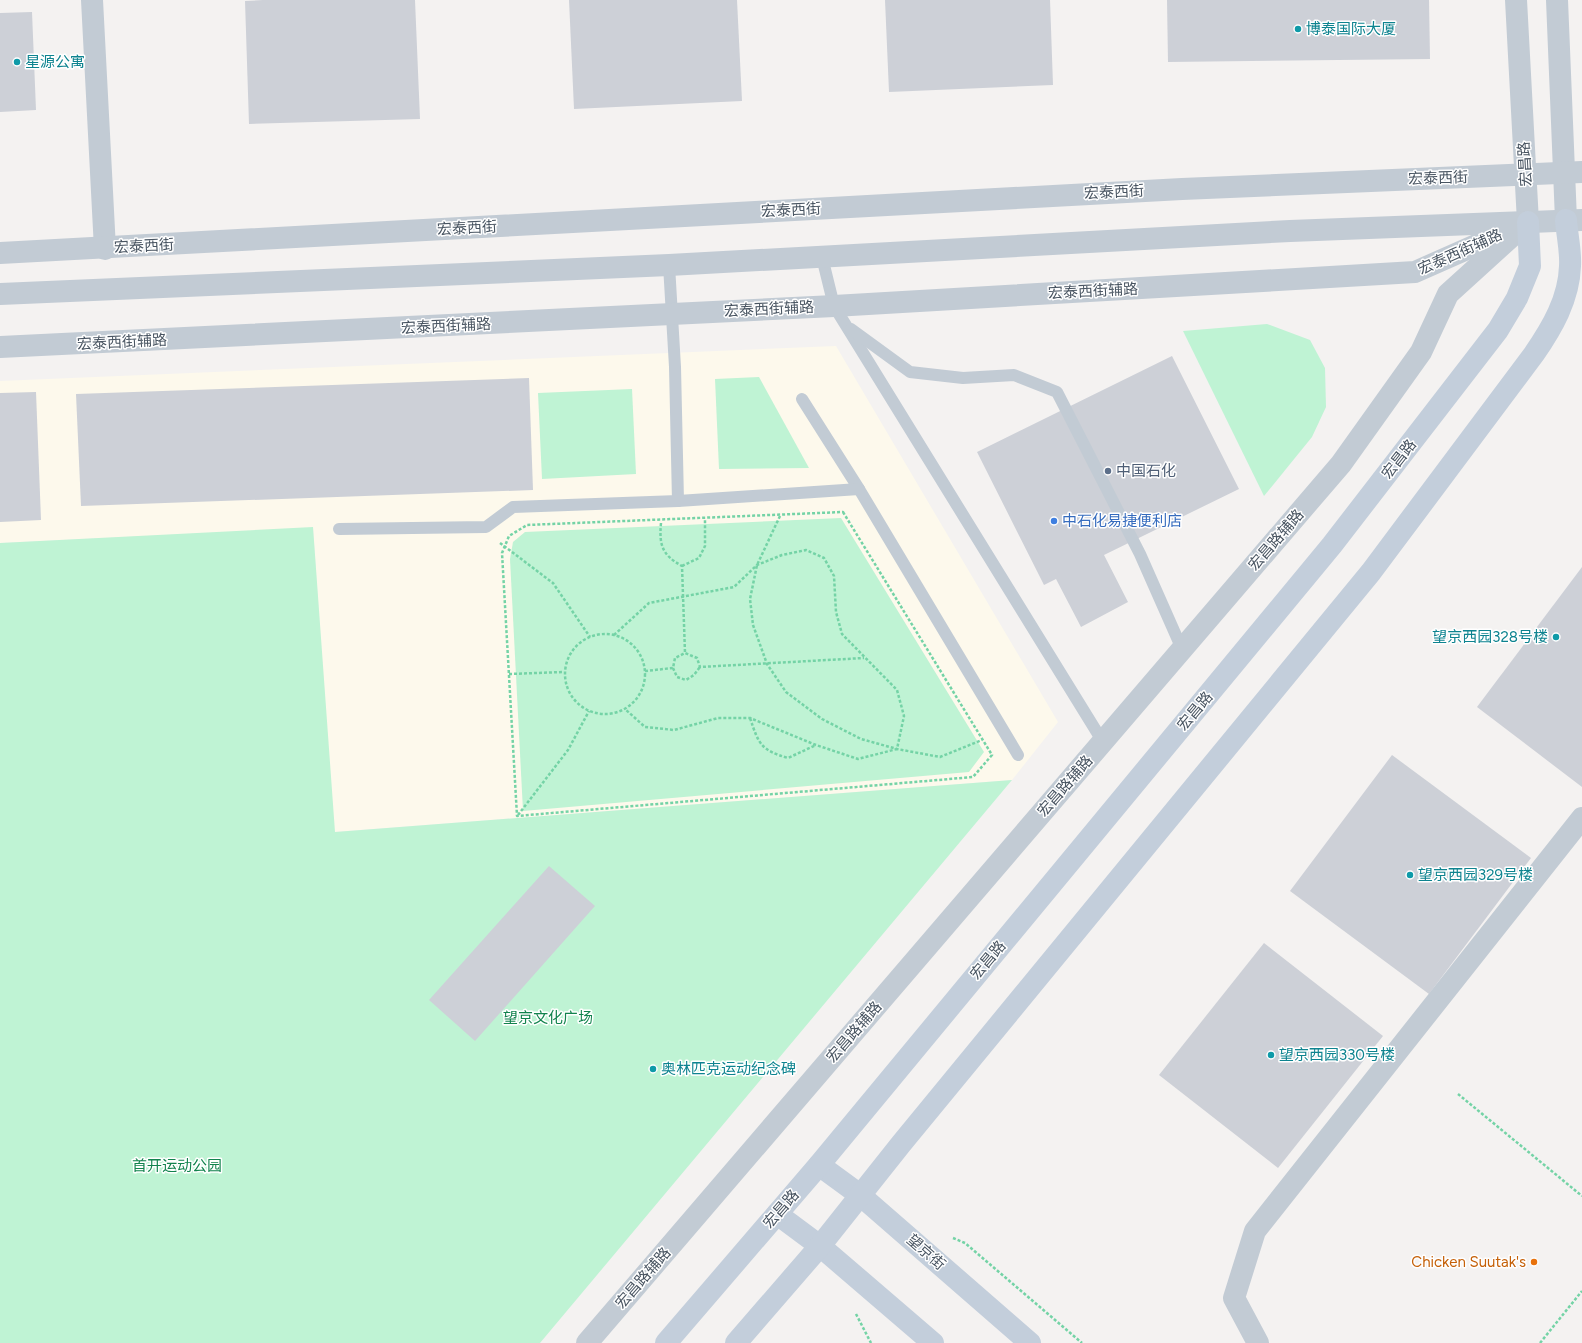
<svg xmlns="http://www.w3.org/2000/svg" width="1582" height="1343" font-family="Figtree,'Noto Sans SC',sans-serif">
<rect width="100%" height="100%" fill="#f4f2f1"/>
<path fill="#fdf9ec" d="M836,346L1058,722L1012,780L334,832L313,528L0,543V381Z"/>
<g fill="#bff3d4">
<path d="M1267,324L1310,340L1325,368L1326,407L1312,437L1264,496L1183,331Z"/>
<path d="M759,377L809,468L719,469L715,379Z"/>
<path d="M632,389L636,474L542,479L538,393Z"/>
<path d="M841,518L984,752L969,772L523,811L510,559L513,542L525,532Z"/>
<path d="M313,527L335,832L1012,780L540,1343H0V543Z"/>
</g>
<g fill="#cdd0d7">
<path d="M263,0H415L420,119L249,124L245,1Z"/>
<path d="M569,0H737L742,101L574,109Z"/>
<path d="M885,0H1050L1053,85L889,92Z"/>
<path d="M1167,0H1429L1430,59L1168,62Z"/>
<path d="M32,12L36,110L0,112V13Z"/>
<path d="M1172,356L1239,489L1104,555L1128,602L1081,627L1056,579L1044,585L977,452Z"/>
<path d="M529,378L533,490L81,506L76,394Z"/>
<path d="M36,392L41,520L0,522V393Z"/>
<path d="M1582,567V787L1477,707Z"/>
<path d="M1392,755L1531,858L1429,994L1290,891Z"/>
<path d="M549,866L595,906L475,1041L429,1000Z"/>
<path d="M1264,943L1383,1036L1278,1168L1159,1075Z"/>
</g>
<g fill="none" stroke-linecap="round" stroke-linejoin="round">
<g stroke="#74d3a6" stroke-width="2.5" stroke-dasharray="3 2" stroke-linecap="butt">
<path d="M843,512L992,755L973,777L517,816L502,553L509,536L527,525Z"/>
<path d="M780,516L757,565L750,599L753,625L767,664L786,692L822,719L861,739L897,749L940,757L982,740"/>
<path d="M661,523C659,545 662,555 682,566L685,653"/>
<path d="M500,543L553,583L590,637"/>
<path d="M682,566L699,558L705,546V520"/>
<circle cx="605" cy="674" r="40"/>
<path d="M614,635L649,603L734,587L757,565L782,555L806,550L824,558L834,576L836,612L842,634L897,690L904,716L897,749L858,759L816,745L750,718H718L674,730L645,727L625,709"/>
<path d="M673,668L677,677L686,680L694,675L700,667"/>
<path d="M645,671L673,668L675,658L685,653L697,658L700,667L864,658"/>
<path d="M509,674L564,672"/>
<path d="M750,718C759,745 761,750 788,758L816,745"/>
<path d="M518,815L568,750L589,711"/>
<path d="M1458,1094L1582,1196"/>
<path d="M953,1238L965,1243L1082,1343"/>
<path d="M856,1314L871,1343"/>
<path d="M1540,1343L1582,1291"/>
</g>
<g stroke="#c2cbd4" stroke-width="12">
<path d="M822,257L834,306L1103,742"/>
<path d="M669,265L675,367L678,501"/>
<path d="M851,329L910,372L963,378L1014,375L1057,392L1140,554L1182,649"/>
<path d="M802,399L859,489L1018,755"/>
<path d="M339,529L486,527L513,507L678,501L859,489"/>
</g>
<g stroke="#c2cbd4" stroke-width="22">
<path d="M92,0L105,249"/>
<path d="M0,347L834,306L1415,272L1528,222"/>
<path d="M587,1343L1341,464L1421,352L1448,294L1513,235"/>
<path d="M1258,1343L1234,1298L1255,1231L1582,818"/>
</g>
<g stroke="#c2cbd4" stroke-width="22">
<path d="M1516,0L1528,222"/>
<path d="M1557,0L1566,220"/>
<path d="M0,253L1182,189L1582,172"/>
<path d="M0,294L669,265L1290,231L1582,220"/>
</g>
<g stroke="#c3cedb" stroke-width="22">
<path d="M819,1165L860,1195L1030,1343"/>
<path d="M777,1214L820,1246L933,1343"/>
<path d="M666,1343L819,1165L1332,545L1498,330L1517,298L1530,266L1528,222"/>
<path d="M736,1343L820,1246L901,1144L1371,572L1534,354C1552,328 1569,299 1570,266C1571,251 1567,235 1566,220"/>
</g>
</g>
<g fill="#0f9aa8" stroke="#fff" stroke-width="1.5">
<circle cx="1298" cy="29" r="4"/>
<circle cx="17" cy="62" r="4"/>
<circle cx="1556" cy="637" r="4"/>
<circle cx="1410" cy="875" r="4"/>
<circle cx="1271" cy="1055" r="4"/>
<circle cx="653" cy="1069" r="4"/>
</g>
<circle fill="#5c6f8a" stroke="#fff" stroke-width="1.5" cx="1108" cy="471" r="4"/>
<circle fill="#3f7fe0" stroke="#fff" stroke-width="1.5" cx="1054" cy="521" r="4"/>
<circle fill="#e8710a" stroke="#fff" stroke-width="1.5" cx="1534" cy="1262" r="4"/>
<g text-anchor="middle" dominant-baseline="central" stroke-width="3" stroke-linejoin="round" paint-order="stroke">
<g font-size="15" fill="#0d838f" stroke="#fff" text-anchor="start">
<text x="1306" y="29">博泰国际大厦</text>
<text x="25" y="62">星源公寓</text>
<text x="1548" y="637" text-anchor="end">望京西园328号楼</text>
<text x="1418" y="875">望京西园329号楼</text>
<text x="1279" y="1055">望京西园330号楼</text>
<text x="661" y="1069">奥林匹克运动纪念碑</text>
</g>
<g font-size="15" fill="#485461" stroke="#fff">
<text transform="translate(1525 164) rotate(-93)">宏昌路</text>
<text transform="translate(1438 178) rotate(-2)">宏泰西街</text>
<text transform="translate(1114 192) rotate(-3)">宏泰西街</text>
<text transform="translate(791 210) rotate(-3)">宏泰西街</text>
<text transform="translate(467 228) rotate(-3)">宏泰西街</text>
<text transform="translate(144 246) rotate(-3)">宏泰西街</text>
<text transform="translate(1460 252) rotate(-24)">宏泰西街辅路</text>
<text transform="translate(1093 291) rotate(-3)">宏泰西街辅路</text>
<text transform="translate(769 309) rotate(-3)">宏泰西街辅路</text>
<text transform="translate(446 326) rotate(-3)">宏泰西街辅路</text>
<text transform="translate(122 342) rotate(-3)">宏泰西街辅路</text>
<text transform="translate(1399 459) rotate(-52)">宏昌路</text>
<text transform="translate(1276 540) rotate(-49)">宏昌路辅路</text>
<text transform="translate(1195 711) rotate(-50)">宏昌路</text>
<text transform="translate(1065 786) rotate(-49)">宏昌路辅路</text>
<text transform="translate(988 960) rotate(-50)">宏昌路</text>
<text transform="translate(854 1032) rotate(-49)">宏昌路辅路</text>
<text transform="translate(781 1209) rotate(-49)">宏昌路</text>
<text transform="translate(926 1252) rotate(41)">望京街</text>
<text transform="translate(643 1278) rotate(-49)">宏昌路辅路</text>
</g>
<g font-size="15" fill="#4e5e75" stroke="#fff" text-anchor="start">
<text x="1116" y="471">中国石化</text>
</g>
<g font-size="15" fill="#366cbe" stroke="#fff" text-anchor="start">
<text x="1062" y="521">中石化易捷便利店</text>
</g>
<g font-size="15" fill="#11834d" stroke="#fff">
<text x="548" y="1018">望京文化广场</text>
<text x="177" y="1166">首开运动公园</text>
</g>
<g font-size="15" fill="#c56008" stroke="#fff" text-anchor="end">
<text x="1526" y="1262">Chicken Suutak's</text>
</g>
</g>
</svg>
